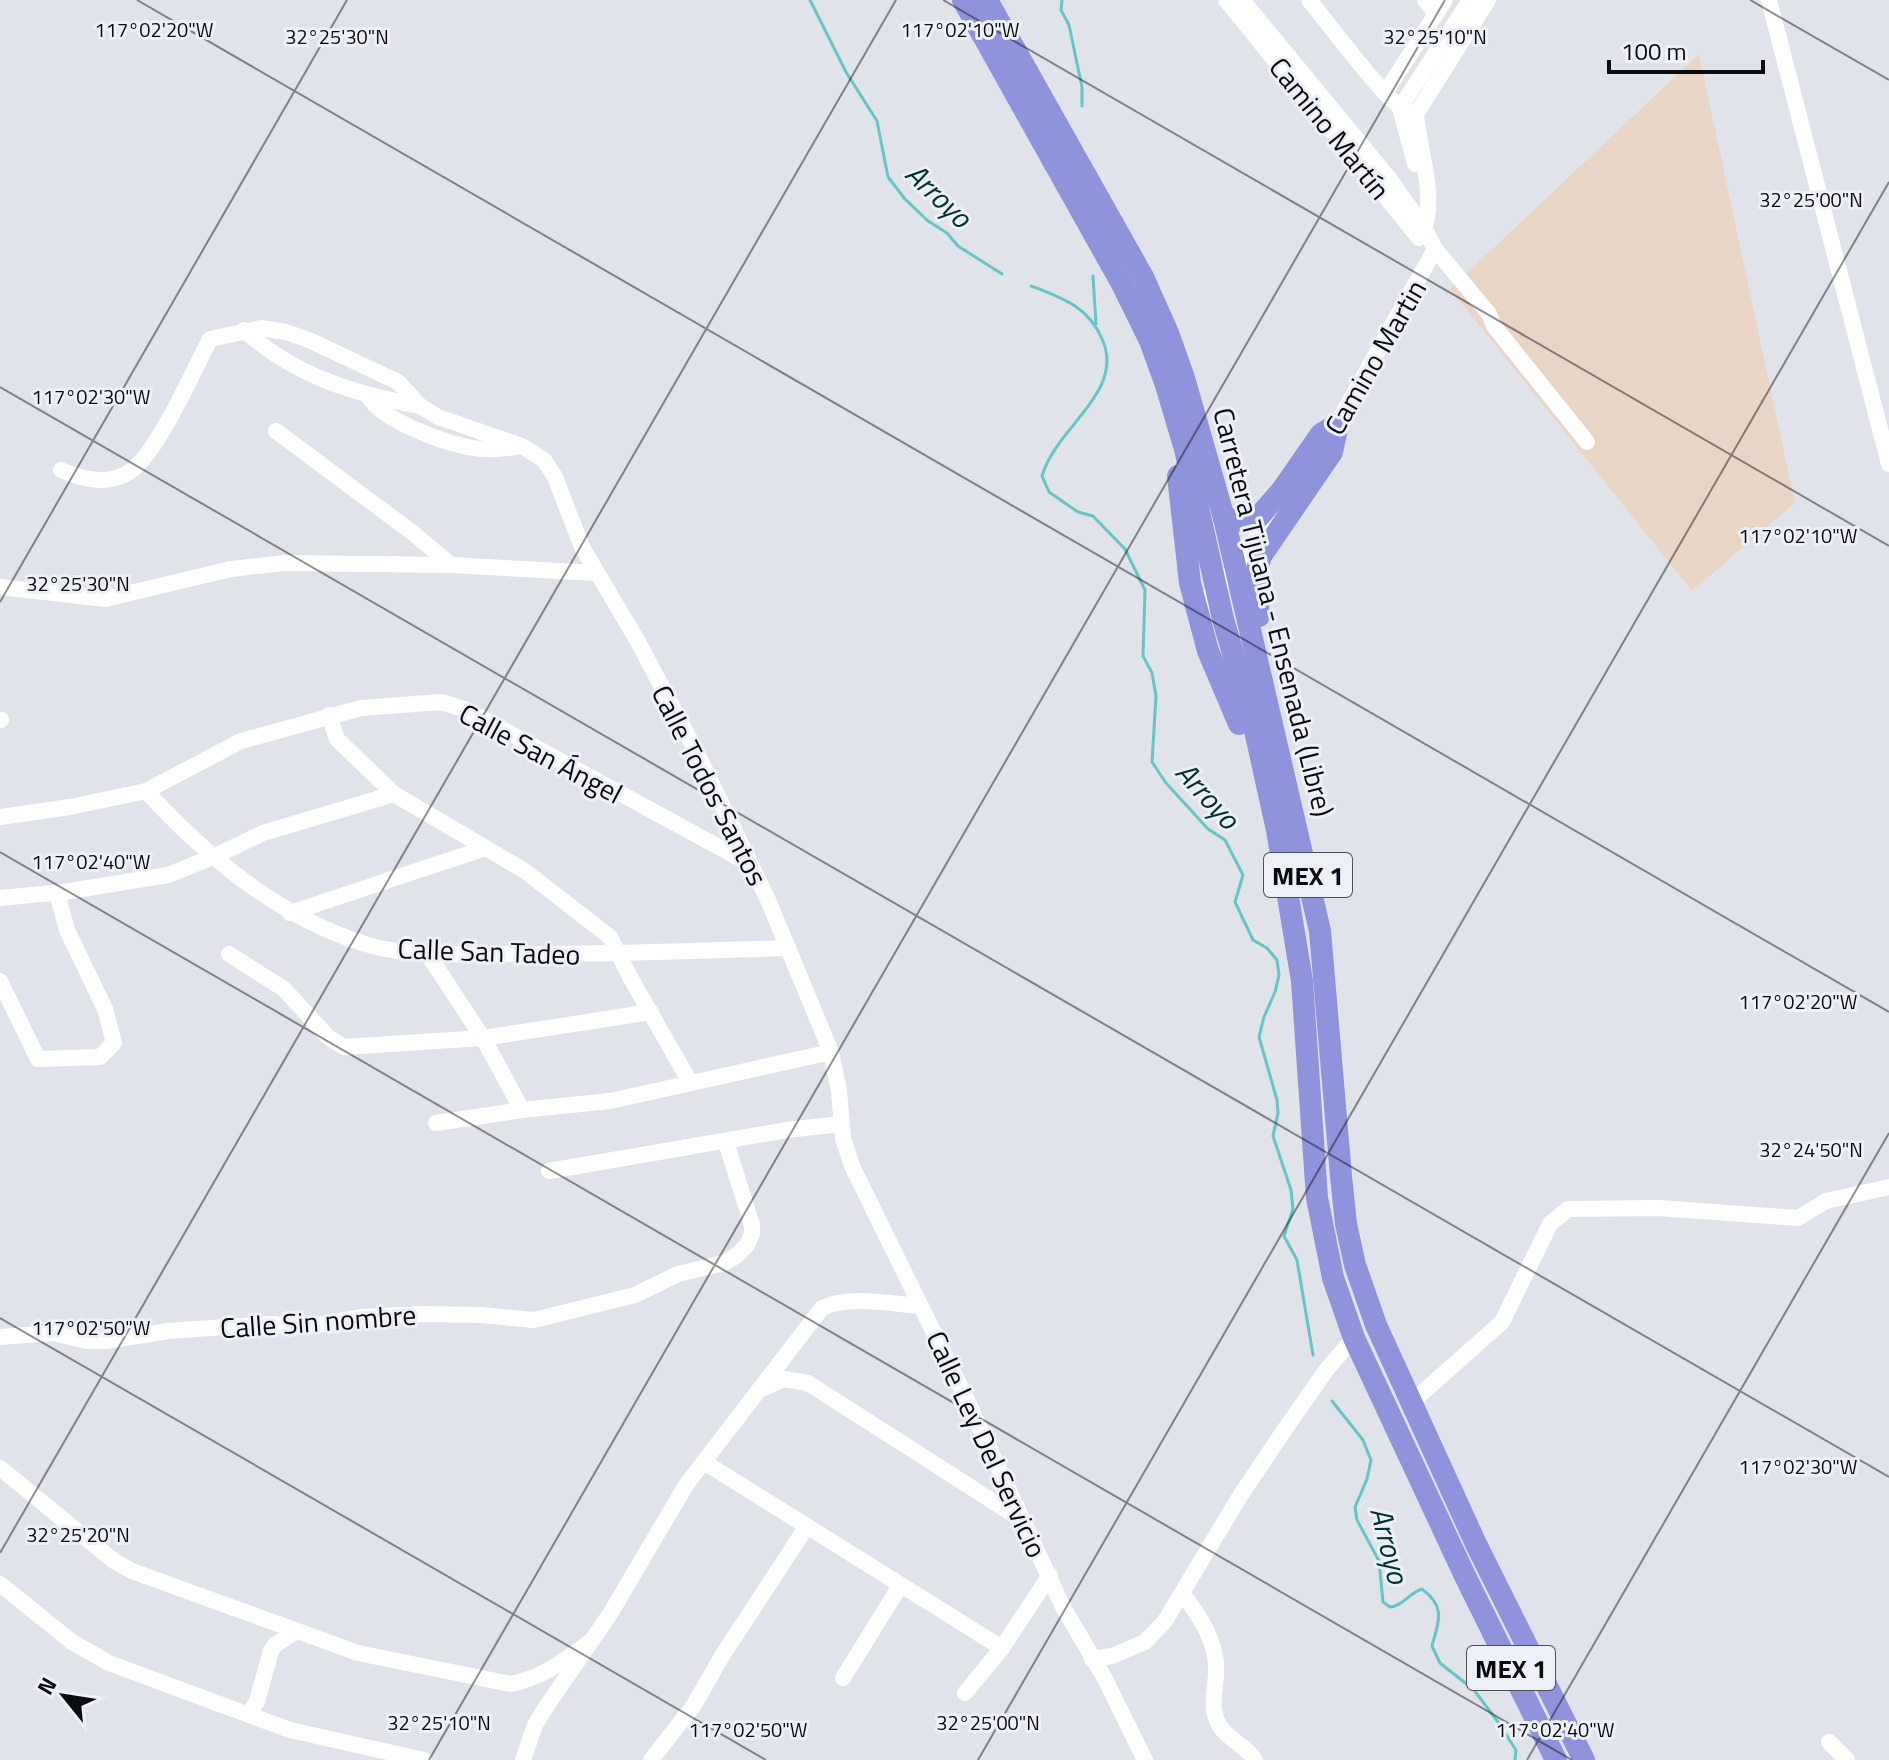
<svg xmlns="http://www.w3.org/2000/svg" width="1889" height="1760" font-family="'Titillium Web',sans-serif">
<rect width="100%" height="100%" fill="#e1e3eb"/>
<path fill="#e9d5c6" d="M1699,54L1795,503L1692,591L1450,289Z"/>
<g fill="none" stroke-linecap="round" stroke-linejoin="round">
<g stroke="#68c5c5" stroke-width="3">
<path d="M810,0L846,72L877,121L888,177L905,199L928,221L947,233L958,246L1002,274"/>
<path d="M1062,0L1061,10L1069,25L1082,87V106"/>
<path d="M1093,276L1096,324"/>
<path d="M1031,286C1063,298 1089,307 1103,341C1124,393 1056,427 1042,476L1049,492L1078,512L1093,516L1125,549L1145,590L1143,656L1152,673L1156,696L1152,762L1166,783L1208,829L1225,840L1243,875L1235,902L1253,940L1267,948L1277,960L1279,975L1275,992L1264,1017L1259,1037L1277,1100L1278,1113L1273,1136L1291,1190L1293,1209L1284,1236L1297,1260L1313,1355"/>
<path d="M1332,1401L1363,1440L1371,1460L1367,1479L1355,1507L1357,1520L1379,1561L1383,1602L1390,1607C1403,1606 1409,1593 1422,1589C1446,1607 1439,1620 1432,1646L1440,1663L1474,1690L1498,1722L1516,1750L1515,1760"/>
</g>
<g stroke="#fff" stroke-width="16">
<path d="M1226,0L1419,238"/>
<path d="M1242,0L1388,177L1425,229L1435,249L1489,314L1494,326L1587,442"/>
<path d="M1309,0C1327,21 1387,104 1407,111"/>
<path d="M1425,0L1436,14"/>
<path d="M1769,0L1889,464"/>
<path d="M1385,93L1445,0"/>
<path d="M1415,164L1400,108L1470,0"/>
<path d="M1423,232C1437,196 1419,151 1416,114L1488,0"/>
<path d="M244,330C295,376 354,394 420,406"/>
<path d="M369,397C382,420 440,441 467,447C484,451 500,449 516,447"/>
<path d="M276,431L413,533L451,565"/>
<path d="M1332,433L1435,249"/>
<path d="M61,470C82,479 105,485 126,474C155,460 194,369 210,339L261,328L286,332L309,340L398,382L420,406L438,417L522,446L544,460L555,477L582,547L637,640L696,751L768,900L831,1052L839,1091L843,1138L852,1166L965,1396L1063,1607L1104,1677L1145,1760"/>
<path d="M0,587L105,599L231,569L285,563L451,565L596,573"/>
<path d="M1197,610L1226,578L1280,507"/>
<path d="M329,715L337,739L394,794L525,871L610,937L630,977L690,1082"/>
<path d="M0,720H1"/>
<path d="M146,791C207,857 276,915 362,943C407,958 456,954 502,954C597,955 692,951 788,948"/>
<path d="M0,817L70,807L146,791L241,741L361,708L441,702L467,710L750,864"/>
<path d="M0,898L64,892L168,875L213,857L263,833L394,794"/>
<path d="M290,913L486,848"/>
<path d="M427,953L483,1038L522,1110"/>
<path d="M229,954L284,989L328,1037L344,1047L483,1038L651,1012"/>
<path d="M0,981L38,1059L100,1057L114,1043L105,1009L67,930L57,893"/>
<path d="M436,1123L522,1110L610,1101L831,1052"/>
<path d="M549,1171L787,1130L841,1124"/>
<path d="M0,1337L53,1333L87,1341H106L168,1331L271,1324L308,1327L360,1317L424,1314L480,1315L534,1320L635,1295L678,1274L724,1263L736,1256L747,1245L752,1234V1225L726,1142"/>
<path d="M764,1388L784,1379L808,1383L1022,1520"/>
<path d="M1412,1402L1502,1322L1550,1224L1568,1209L1659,1208L1798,1218L1826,1201L1889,1187"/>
<path d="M704,1462L1002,1648"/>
<path d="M0,1468L114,1561L132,1571L358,1653L510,1684C541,1679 565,1660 590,1642"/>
<path d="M0,1584L72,1642L109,1663L290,1730L424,1760"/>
<path d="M1182,1594C1199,1614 1218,1644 1216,1672C1216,1688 1210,1704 1217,1721C1225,1739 1245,1744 1255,1760"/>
<path d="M1092,1659L1112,1656L1145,1642L1165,1621L1240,1496L1283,1432L1327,1369L1354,1338"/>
<path d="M843,1678L900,1586"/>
<path d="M965,1693L1002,1648L1050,1575"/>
<path d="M249,1714L257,1701L271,1651L275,1645L295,1632"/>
<path d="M1829,1742L1847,1760"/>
<path d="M523,1760L535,1725L546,1707L610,1614L686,1485L822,1308C850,1295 891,1304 921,1306"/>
<path d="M651,1760L694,1705L722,1656L807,1526"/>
</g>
<g stroke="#8e93db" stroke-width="22">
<path d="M963,0L1122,284L1150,341L1166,385L1185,449L1223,619L1254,726L1277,830L1302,981L1317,1198L1333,1278L1354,1338L1465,1576L1556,1760"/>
<path d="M987,0L1143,277L1168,333L1184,378L1224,518L1320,931L1341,1176L1346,1224L1355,1265L1376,1325L1476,1544L1584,1760"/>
<path d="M1178,476L1190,583L1208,651L1239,724"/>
<path d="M1224,518L1249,522L1257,519L1282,490L1321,434L1338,424"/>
<path d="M1259,616L1255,577L1261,556L1332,452L1338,424"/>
</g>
</g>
<path fill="none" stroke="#0a0b0e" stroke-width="2" stroke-opacity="0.45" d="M137,0L1889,1012M943,0L1889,546M1750,0L1889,80M0,387L1889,1477M0,602L347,0M0,852L1572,1760M0,1318L766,1760M0,1553L896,0M429,1760L1445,0M978,1760L1889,182M1527,1760L1889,1133"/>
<g text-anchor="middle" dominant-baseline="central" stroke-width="6" stroke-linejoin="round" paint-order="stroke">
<g fill="#eef0f8" stroke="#4e5054" stroke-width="2">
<rect x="1264" y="853" width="88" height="44" rx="6"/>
<rect x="1467" y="1646" width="88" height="44" rx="6"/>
</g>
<g font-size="26" font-weight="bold" fill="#0a0b0e">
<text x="1308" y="875">MEX 1</text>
<text x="1511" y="1668">MEX 1</text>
</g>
<g font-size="28" fill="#0a0b0e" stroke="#eef0f8">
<text transform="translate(1330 128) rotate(51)">Camino Martín</text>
<text transform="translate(1375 357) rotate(-60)">Camino Martin</text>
<text transform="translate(1274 612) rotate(76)">Carretera Tijuana - Ensenada (Libre)</text>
<text transform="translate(541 753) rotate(28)">Calle San Ángel</text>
<text transform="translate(710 785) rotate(63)">Calle Todos Santos</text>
<text transform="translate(489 951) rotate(2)">Calle San Tadeo</text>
<text transform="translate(318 1321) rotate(-4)">Calle Sin nombre</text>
<text transform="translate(987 1444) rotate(65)">Calle Ley Del Servicio</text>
</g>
<g font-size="30" font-style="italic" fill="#023132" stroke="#eef0f8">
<text transform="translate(939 195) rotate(44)">Arroyo</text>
<text transform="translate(1208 795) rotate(48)">Arroyo</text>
<text transform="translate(1390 1545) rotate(76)">Arroyo</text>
</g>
</g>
<g font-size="20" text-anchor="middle" fill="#0a0b0e" stroke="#eef0f8" stroke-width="6" stroke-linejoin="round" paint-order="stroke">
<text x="154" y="37">117°02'20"W</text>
<text x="960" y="37">117°02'10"W</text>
<text x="1435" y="44">32°25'10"N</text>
<text x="337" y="44">32°25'30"N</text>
<text x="1811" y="207">32°25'00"N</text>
<text x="91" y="404">117°02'30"W</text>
<text x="1798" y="543">117°02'10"W</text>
<text x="78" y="591">32°25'30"N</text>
<text x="91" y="869">117°02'40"W</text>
<text x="1798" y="1009">117°02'20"W</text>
<text x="1811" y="1157">32°24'50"N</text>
<text x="91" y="1335">117°02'50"W</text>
<text x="1798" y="1474">117°02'30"W</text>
<text x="78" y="1542">32°25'20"N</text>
<text x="439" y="1730">32°25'10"N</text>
<text x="988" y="1730">32°25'00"N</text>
<text x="748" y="1737">117°02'50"W</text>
<text x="1555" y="1737">117°02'40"W</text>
</g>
<g transform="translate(64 1696) rotate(300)" stroke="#eef0f8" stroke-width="6" paint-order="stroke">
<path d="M0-6L14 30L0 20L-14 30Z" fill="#0a0b0e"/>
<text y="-12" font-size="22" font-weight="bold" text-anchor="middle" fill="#0a0b0e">N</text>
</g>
<path d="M1609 60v12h154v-12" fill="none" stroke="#0a0b0e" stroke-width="4"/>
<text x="1621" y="60" font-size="24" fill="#0a0b0e" stroke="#eef0f8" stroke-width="6" paint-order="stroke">100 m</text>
</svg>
